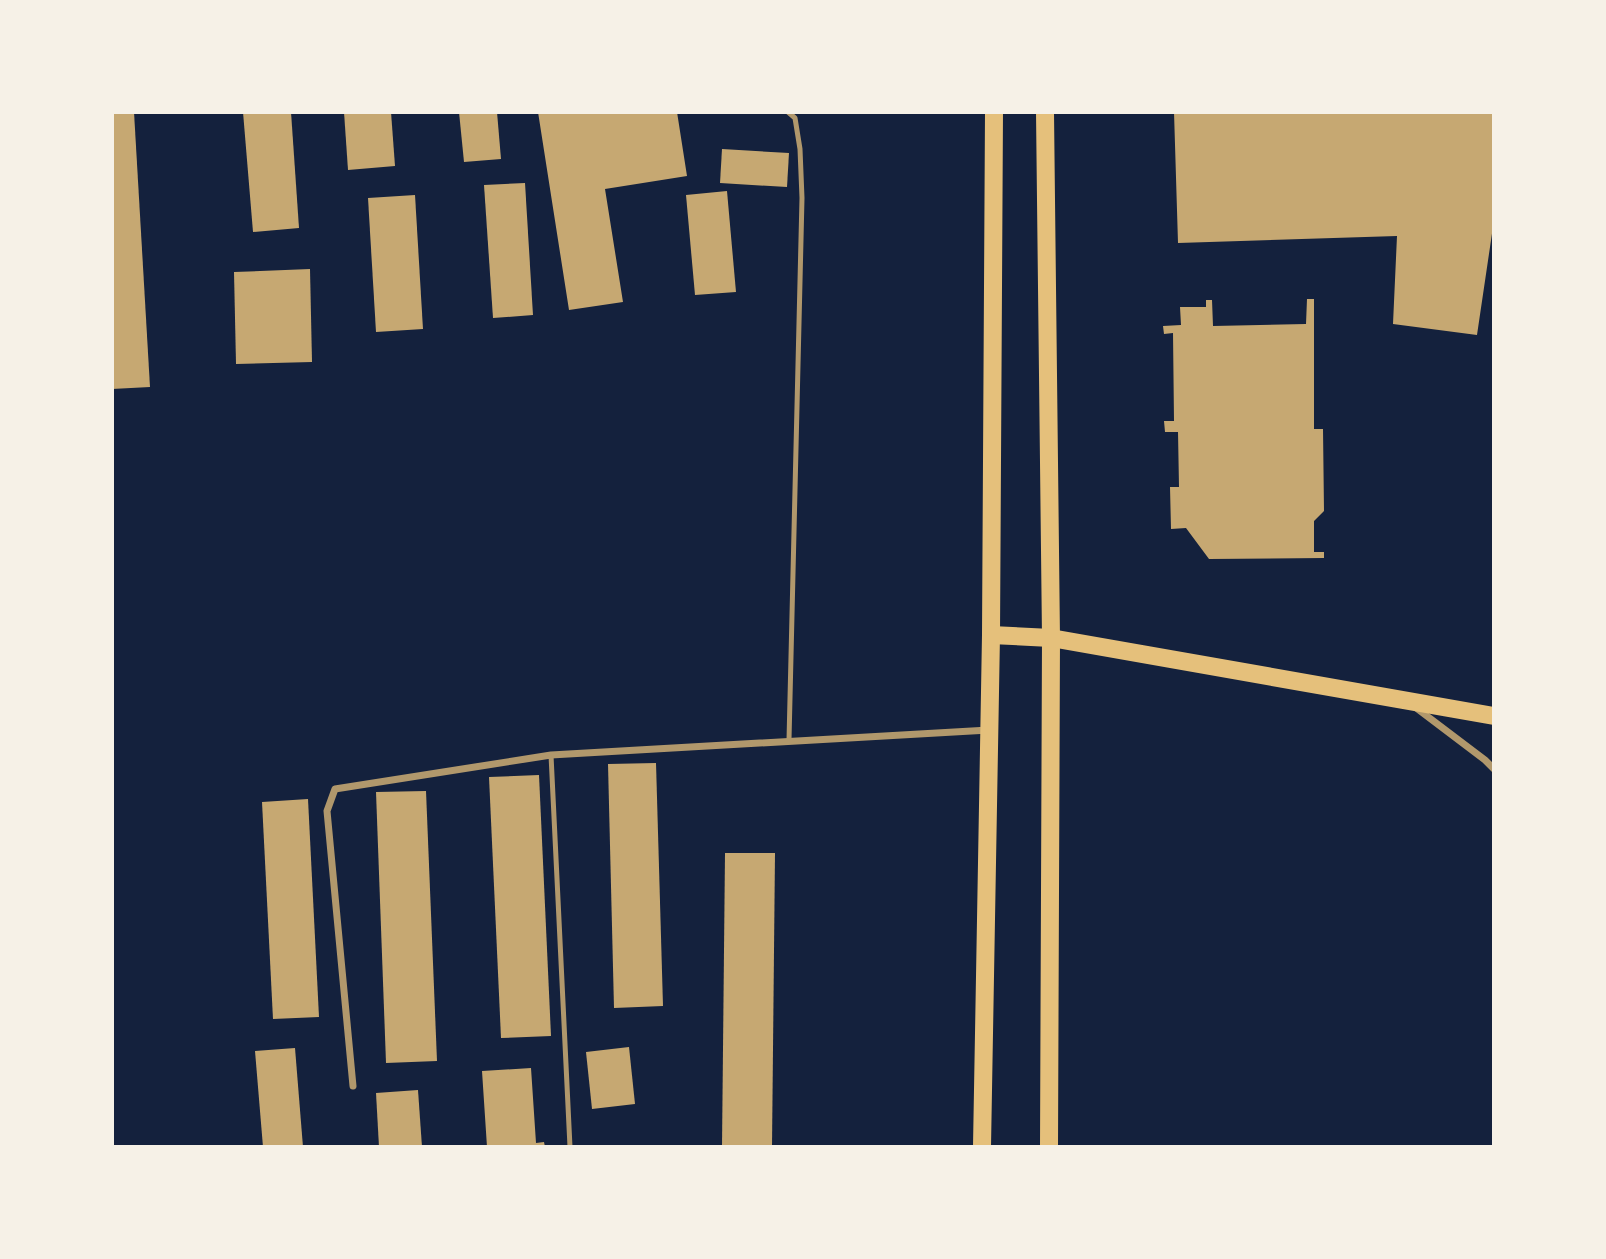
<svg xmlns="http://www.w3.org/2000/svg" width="1606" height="1259" font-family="Quicksand,sans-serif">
<rect width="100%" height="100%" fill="#14213d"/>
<g fill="#c6a872">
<path d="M112,112H134L150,387L112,389Z"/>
<path d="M243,112H291L299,228L253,232Z"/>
<path d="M344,112H391L395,166L348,170Z"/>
<path d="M459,112H497L501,159L464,162Z"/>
<path d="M538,112H677L687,176L605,189L623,302L569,310Z"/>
<path d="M1174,112H1494V220L1477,335L1393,324L1397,236L1178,243Z"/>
<path d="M722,149L789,153L787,187L720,183Z"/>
<path d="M525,183L533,315L493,318L484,185Z"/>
<path d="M727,191L736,292L695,295L686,195Z"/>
<path d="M415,195L423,329L376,332L368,198Z"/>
<path d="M310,269L312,362L236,364L234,272Z"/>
<path d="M1307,299H1314V429H1323L1324,511L1314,521V552H1324V558L1209,559L1186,528L1171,529L1170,487H1179L1178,432H1165L1164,421H1174L1173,333L1164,334L1163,326L1181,325L1180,307H1206V300H1212L1213,326L1306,324Z"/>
<path d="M656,763L663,1006L614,1008L608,764Z"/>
<path d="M539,775L551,1036L501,1038L489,777Z"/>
<path d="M426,791L437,1061L386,1063L376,792Z"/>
<path d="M308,799L319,1017L273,1019L262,802Z"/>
<path d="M725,853H775L772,1147H722Z"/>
<path d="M629,1047L635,1104L592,1109L586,1052Z"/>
<path d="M295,1048L303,1147H263L255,1051Z"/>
<path d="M531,1068L536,1143L544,1142L545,1147H487L482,1071Z"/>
<path d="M418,1090L422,1147H379L376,1093Z"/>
</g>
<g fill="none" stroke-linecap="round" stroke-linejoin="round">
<g stroke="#b1986c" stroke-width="5">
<path d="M788,112L795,118L800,149L802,198L789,740"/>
<path d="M551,755L570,1147"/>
</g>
<g stroke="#b1986c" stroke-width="7">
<path d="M1415,707L1485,760L1494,769"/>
<path d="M353,1086L327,811L335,789L551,755L989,730"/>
</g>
<g stroke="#e5c07b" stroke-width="18">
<path d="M1045,112L1051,638L1049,1147"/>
<path d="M991,635L1051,638L1494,716"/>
<path d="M982,1147L991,635L994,112"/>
</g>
</g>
<rect width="1606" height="1259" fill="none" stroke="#f6f1e7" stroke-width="228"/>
</svg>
